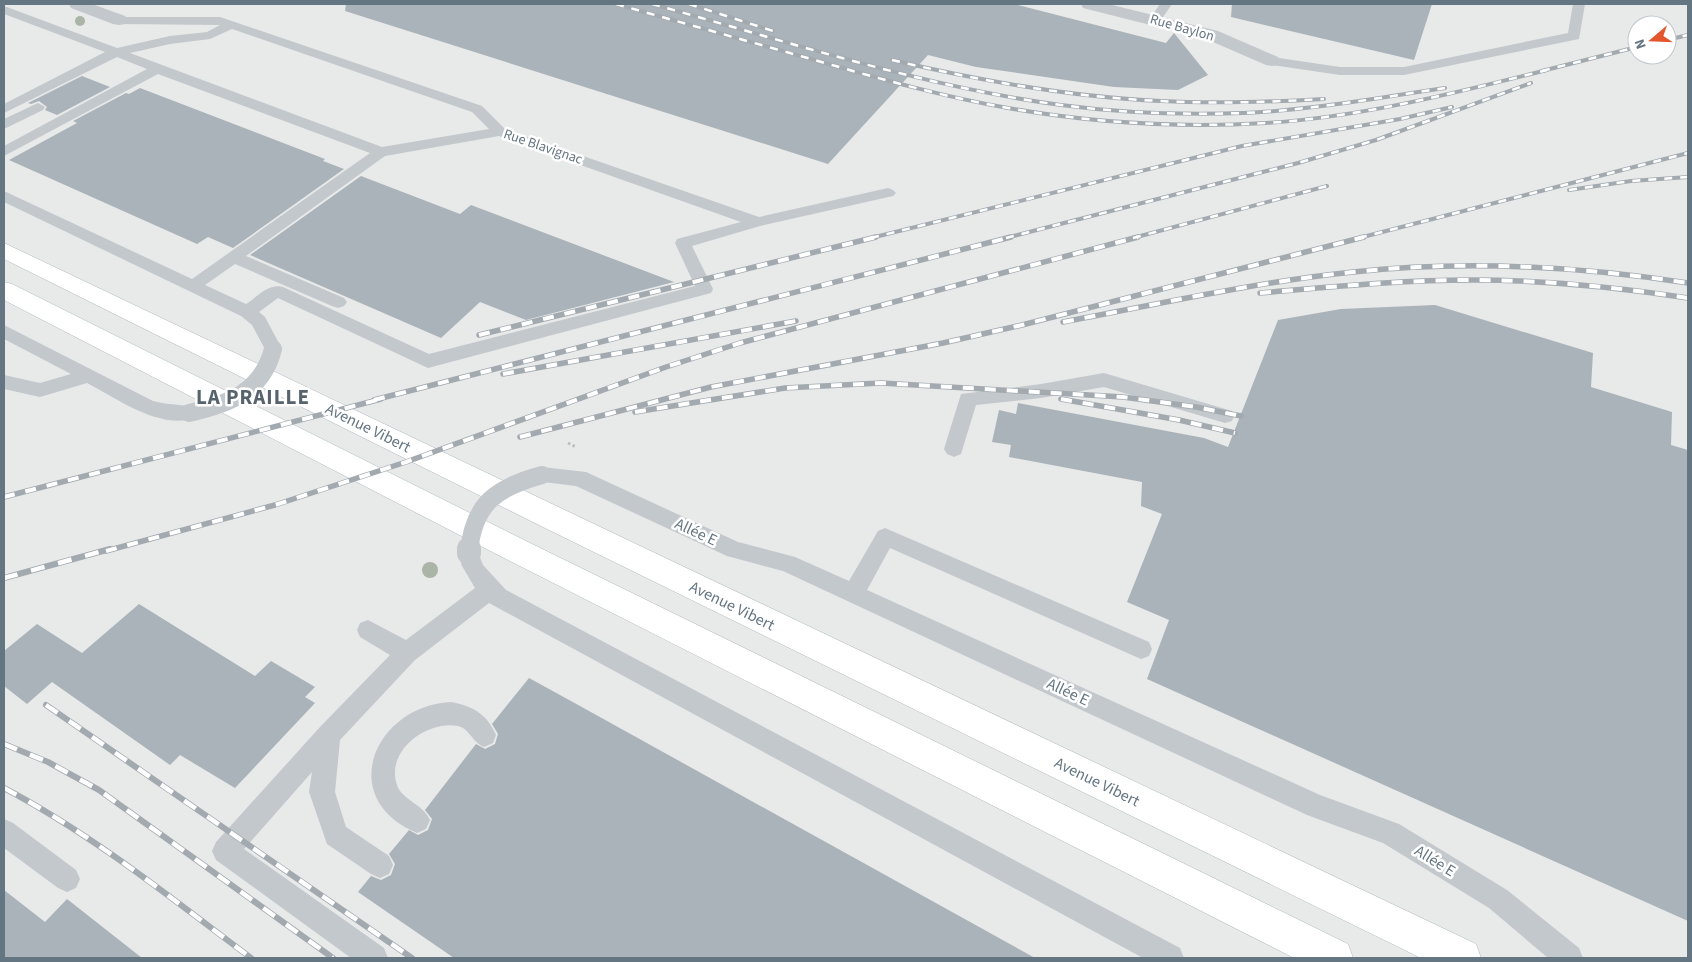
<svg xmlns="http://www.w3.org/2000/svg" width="1692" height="962" font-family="'Source Sans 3',sans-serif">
<rect width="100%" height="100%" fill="#fafaf8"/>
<path fill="#e8e9e9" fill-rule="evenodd" d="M4,4H1688V958H4ZM1637,25H1667V55H1637Z"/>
<g fill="#aab3b9">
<path d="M346,4H1014L1166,43L1174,33L1208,75L1178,90L1114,87L976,67L928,55L828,164L345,11Z"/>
<path d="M1232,4H1432L1414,60L1231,17Z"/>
<path d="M82,76L110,87L57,115L45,110L47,107L39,101L31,104L28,103Z"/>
<path d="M140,88L325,159L323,161L344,169L233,248L208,237L197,244L9,160L77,123L73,121L126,93L129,94Z"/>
<path d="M361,176L460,214L471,205L674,282L526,320L480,302L441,338L250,255Z"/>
<path d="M1435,305L1593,353L1591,387L1672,412L1671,445L1688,450V921L1147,679L1169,620L1127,602L1162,514L1141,506L1142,482L1009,457L1011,445L992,442L999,410L1016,414L1018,403L1204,438L1228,447L1278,320L1341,309Z"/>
<path d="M139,604L255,676L271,661L315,687L305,697L315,703L235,788L180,755L170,765L52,682L27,704L4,686V651L37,624L82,653Z"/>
<path d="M529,678L580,706L1035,958H454L358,892L371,876L381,880L391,875L395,864L389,854L409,830L418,835L428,830L432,819L425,810L476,744L485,749L495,744L498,734L492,724Z"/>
<path d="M4,890L45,922L67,899L142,958H4Z"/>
</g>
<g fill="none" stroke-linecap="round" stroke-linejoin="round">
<g stroke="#b3babf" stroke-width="1">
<g id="secondary">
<path d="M4,243L1476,944L1481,958H1421L543,527L4,259Z"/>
<path d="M4,282L12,284L528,542L1348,944L1353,958H1294L508,560L4,300Z"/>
</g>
</g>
<path stroke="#bbbfc2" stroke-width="3" stroke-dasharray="2.5 2.5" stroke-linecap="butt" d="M568,443L576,447"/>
<g fill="#c3c8cc" fill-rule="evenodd">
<path d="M1160,4H1172L1159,23H1151L1149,20Z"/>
<path d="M1573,4H1585L1579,39L1404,75H1340L1272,65L1265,61L1272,57L1340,67H1404L1568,33Z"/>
<path d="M4,6L117,48L170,36L207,32L220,25L119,24L115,23L113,20L115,17H220L482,106L505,129L759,217L888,188L893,190L896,193L893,196L760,226L692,246L713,289L711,293L428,368L278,298L259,312L265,317L282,349L279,353L273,355L267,353L252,325L241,316L4,202V191L192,279L370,153L158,74L4,156V146L147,69L117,57L4,113V104L105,52L4,14ZM232,29L472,112L489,129L382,147L130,53L170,44L210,39ZM499,136L741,222L677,239L675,243L695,286L429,354L283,287C269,283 257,297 246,304L205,285L235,264L332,306L338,308L344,306L347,302L344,298L246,256L385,156Z"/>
<path d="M38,103L45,107L43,110L4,129V119Z"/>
<path d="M4,325L153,401C167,405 182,404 196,408L198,413L196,418C159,430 118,399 87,383L40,397L4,389V375L40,383L71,374L4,339Z"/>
<path d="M1104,373L1232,411L1234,416L1232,421L1225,423L1104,387L1041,398L976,405L961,454L954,457L947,454L944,449L961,394L1041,384Z"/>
<path d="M542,467L586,472L738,542L795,557L849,581L878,531L885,528L1149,642L1152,649L1149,656L1141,659L890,548L867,590L1320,795L1399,824L1507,890L1579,948L1583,958H1548L1489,908L1383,843L1307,815L783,571L727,556L576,486L535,481L532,475L535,469Z"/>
<path d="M469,544L476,547L483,565L506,590L1180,948L1184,958H1143L489,603L415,660L340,740L335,792L346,827L389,856L393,865L389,874L380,878L371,874L327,844L309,792L312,772L244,849L384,948L388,958H351L216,860L212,851L216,842L320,727L390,655L360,637L357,630L360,623L368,620L406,640L475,588L462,566L458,553L462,547Z"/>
<path d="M451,702C473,706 487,714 496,735L493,743L484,747C472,742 470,729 458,726C428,720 385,750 397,785C402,800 423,804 430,820L426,829L417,833C335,799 374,706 451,702Z"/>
<path d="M4,819L13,823L76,870L80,879L76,888L67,892L58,888L4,848Z"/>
</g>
<g fill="#c3c8cc" fill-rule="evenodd">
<path d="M69,4H92L125,16L128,20L125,24L119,25L113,24L71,8Z"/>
<path d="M1081,4H1108L1218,31L1278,57L1281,61L1278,65L1272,66L1266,65L1206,39L1083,8Z"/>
</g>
<use href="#secondary" fill="#fff" fill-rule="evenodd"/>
<g stroke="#a2aab0" stroke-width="4">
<g id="rail-far2">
<path d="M616,4C683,23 751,42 818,61C881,79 944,97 1008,108C1093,123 1180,128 1266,123C1362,117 1454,93 1547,70"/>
<path d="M652,4C786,41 924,87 1061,105C1121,113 1184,115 1244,113C1311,110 1378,98 1445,88"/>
<path d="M689,4L773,31"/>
<path d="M1667,40L1688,35"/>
<path d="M892,60C981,81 1070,97 1161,101C1216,104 1270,102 1324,99"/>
<path d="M1542,71L1637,47"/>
<path d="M1569,190L1631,181L1688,177"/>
<path d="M871,238L1242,146L1400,119L1452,107"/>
<path d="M1006,238L1298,163L1376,140L1531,83"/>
<path d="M1133,238L1327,186"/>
<path d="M1359,238L1688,153"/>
</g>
</g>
<g stroke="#a2aab0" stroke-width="5.5">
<g id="rail-far1">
<path d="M1260,293C1331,287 1401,280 1472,280C1545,280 1616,287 1688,298"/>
<path d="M1063,322C1159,304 1256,282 1353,272C1465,260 1577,266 1688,283"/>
<path d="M479,335L876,237"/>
<path d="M503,374L796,321"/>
<path d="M1061,399L1179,420L1235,433"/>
<path d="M374,400L1011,237"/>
<path d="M635,412L785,388L881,383L1123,397L1196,407L1241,416"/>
<path d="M520,437L711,387L943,343L1022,325L1364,237"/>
<path d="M4,497L381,399"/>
<path d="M106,551L275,505L406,462L666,367L740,343L1138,237"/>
</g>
</g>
<g stroke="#a2aab0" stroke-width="6">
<g id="rail">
<path d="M4,578L110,549"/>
<path d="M46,705L412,958"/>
<path d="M4,744L48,762L99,790L333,958"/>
<path d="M4,788C93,835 171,898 251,958"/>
</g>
</g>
<use href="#rail-far2" stroke="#fff" stroke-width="2.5" stroke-dasharray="8" stroke-linecap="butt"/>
<use href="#rail-far1" stroke="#fff" stroke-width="4" stroke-dasharray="11" stroke-linecap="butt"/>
<use href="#rail" stroke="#fff" stroke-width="4.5" stroke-dasharray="14" stroke-linecap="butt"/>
<g stroke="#c3c8cc" stroke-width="18">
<path d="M189,413C229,404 262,392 273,349"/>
<path d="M469,551C474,502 498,487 542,475"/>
</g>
<path stroke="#c3c8cc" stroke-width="24" d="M469,553V549"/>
</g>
<g fill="#aab4a7">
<circle cx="80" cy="21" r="5"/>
<circle cx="430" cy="570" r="8"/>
</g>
<g text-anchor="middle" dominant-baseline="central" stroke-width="5" stroke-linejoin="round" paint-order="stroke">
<g font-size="14" fill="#657683" stroke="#fff">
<text transform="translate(1182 28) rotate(16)">Rue Baylon</text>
<text transform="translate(543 147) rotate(19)">Rue Blavignac</text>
</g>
<g font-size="16" fill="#657683" stroke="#fff">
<text transform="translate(368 428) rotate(26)">Avenue Vibert</text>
<text transform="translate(696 532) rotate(25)">Allée E</text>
<text transform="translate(732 606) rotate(26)">Avenue Vibert</text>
<text transform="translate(1068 692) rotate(25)">Allée E</text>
<text transform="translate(1097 782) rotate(26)">Avenue Vibert</text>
<text transform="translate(1435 861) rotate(32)">Allée E</text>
</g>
<g font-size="21" font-weight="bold" letter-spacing="1" fill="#57646e" stroke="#fff">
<text x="253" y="397">LA PRAILLE</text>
</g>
</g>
<rect width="1692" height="962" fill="none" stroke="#657683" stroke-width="10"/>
<g transform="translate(1652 40) rotate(251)"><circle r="24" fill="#ffffff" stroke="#c1c8cd"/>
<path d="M0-4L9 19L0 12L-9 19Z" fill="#e4572e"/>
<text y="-8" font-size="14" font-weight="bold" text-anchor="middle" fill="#657683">N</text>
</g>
</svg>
